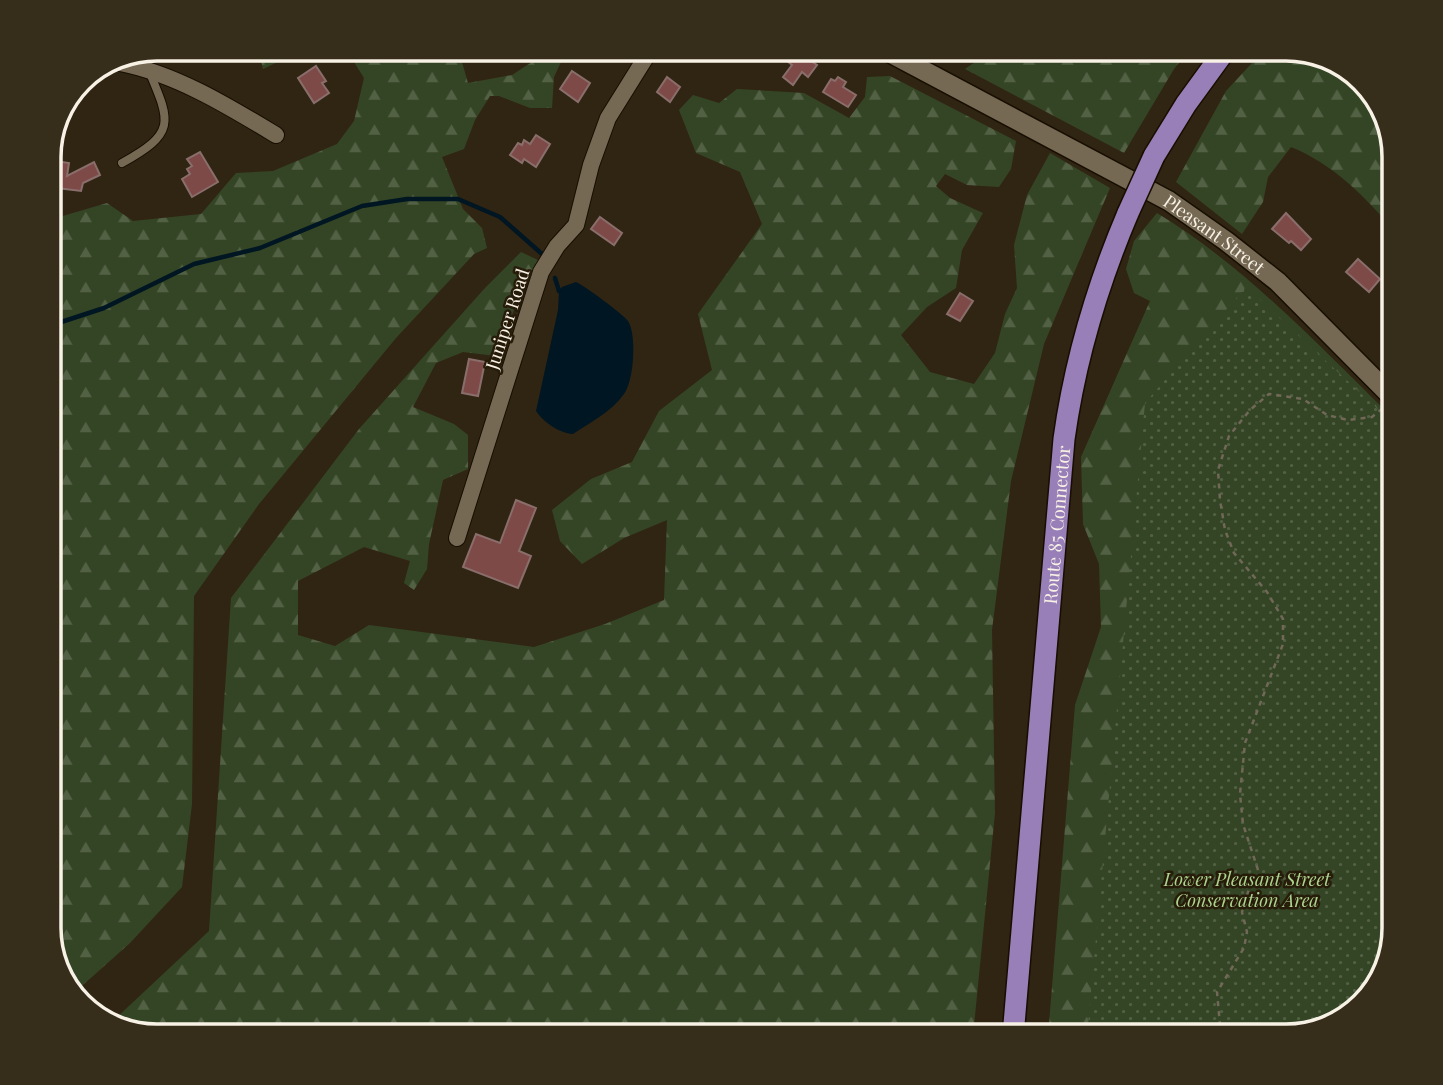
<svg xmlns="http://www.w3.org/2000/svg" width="1443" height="1085" font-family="'Playfair Display',serif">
<defs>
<pattern id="forest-firs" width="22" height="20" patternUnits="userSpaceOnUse" patternTransform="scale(1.75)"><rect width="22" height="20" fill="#344525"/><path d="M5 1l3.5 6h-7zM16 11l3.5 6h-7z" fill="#526044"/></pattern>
<pattern id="park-dots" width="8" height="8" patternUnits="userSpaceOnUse" patternTransform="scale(1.75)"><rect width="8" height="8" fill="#344525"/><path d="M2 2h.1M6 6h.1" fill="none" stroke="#526044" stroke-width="1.8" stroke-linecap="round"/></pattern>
</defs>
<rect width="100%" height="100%" fill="#302512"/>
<g fill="url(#forest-firs)">
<path d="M264,49H312L301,51L263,69L260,57Z"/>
<path d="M346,49H460V55L468,83L512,75L535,60L554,56L557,49H567L554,77L552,108H530L499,96H490L475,120L464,149L442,157L463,209L482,228L487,248L474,254L396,338L259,504L194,596L192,804L182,887L130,943L74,993L60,976L49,934V216L56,218L107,203L133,221L201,214L236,173L273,171L337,144L354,121L364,78Z"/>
<path d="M994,49H1190L1174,69L1124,153L965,69Z"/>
<path d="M1265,49H1286L1352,72L1383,109L1394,157V231C1366,197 1333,164 1291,147L1268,177L1263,202L1242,234L1176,182L1226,91Z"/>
<path d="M890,76L1016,141L1011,169L999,187L967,185L945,174L936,186L950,198L983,213L962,250L956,288L927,307L901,335L930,372L974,384L995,353L1005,314L1017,288L1014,245L1027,195L1050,153L1110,188L1044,344L1011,481L992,630L995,813L973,1036H157L113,1021L209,931L231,598L359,429L485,288L521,252L540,261L524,284L496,356L463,352L436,363L413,407L454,424L468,435V469L443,480L429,544L427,569L414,590L404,583L410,561L364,547L298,581V635L335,646L369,625L534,647L605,624L664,600L667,520L624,538L582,564L560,541L552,510L591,479L632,462L659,411L712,370L698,314L762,224L740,172L696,153L679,110L693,95L719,103L737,89L804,93L849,118L865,97L867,77Z"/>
<path d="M1157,213C1246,267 1319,346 1394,419V928L1371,994L1333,1025L1285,1036H1048L1075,705L1101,627L1099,564L1083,524L1081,457L1150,301L1134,293L1126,269L1134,241Z"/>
</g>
<path fill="url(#park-dots)" d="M1246,287L1394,424V928L1371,994L1333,1025L1285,1036H1087L1145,403Z"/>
<path fill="#001622" d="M576,282C585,286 623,314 628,321C637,335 634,381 624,394C611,412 591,422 573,434C559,433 543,422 536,411L558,310L559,291L562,287Z"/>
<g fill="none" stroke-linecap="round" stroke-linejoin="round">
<g stroke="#001622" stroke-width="4.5">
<path d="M555,278L559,291"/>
<path d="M49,326L104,308L194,264L260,248L362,206L407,199H458L500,217L542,254"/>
</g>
</g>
<g fill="#7e4a47" stroke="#896e6c" stroke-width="2">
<path d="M794,49L817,65L808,77L802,72L793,85L783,77L792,65L786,60Z"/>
<path d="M316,66L326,81L322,83L329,93L314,103L298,78Z"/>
<path d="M572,71L590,83L578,102L560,89Z"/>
<path d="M667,77L680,87L670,102L657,92Z"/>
<path d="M838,77L846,82L843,87L856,95L848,107L823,92L831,79L835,81Z"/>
<path d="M536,135L550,144L536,167L524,159L522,163L510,155L518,143L522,145L524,140L530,144Z"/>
<path d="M200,152L218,182L192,197L182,179L190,174L187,169L192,166L187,159Z"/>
<path d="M49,160L69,163L67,176L94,162L100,175L83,183L81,191L49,187Z"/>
<path d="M1286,213L1311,239L1301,250L1291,241L1289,243L1272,229Z"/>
<path d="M600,217L622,233L614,245L591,229Z"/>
<path d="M1358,259L1380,279L1369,292L1346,272Z"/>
<path d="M960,293L973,301L960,321L947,314Z"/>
<path d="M469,359L485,362L478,396L462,393Z"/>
<path d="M516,500L536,508L519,551L531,556L518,588L463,567L476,534L500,543Z"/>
</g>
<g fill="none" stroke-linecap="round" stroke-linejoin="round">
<g stroke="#170e00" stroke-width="10">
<path id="service" d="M122,163C176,133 171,123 149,71"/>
</g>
<g stroke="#170e00" stroke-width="18">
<g id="minor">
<path d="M120,63C176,74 228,106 276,135"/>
<path d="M457,538L541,272L557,246L576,225L591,165L608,118L651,49"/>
</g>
</g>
<g stroke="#170e00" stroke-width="22">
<g id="tertiary">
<path id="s1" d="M883,49L1169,201L1226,241L1278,282L1394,399"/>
</g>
</g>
<g stroke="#170e00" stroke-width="24">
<g id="primary">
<path d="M1154,156L1186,104L1226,49"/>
<path id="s2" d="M1013,1036L1064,439C1075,360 1097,286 1128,213"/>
</g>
</g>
<path stroke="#716857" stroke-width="2.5" stroke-dasharray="5 5" stroke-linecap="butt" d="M1221,1036L1217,992L1244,948L1247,932L1242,912L1249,889L1260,876L1243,824L1240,794L1245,743L1283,644V619L1267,592L1234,553L1225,530L1220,500L1218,470L1229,436L1250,410L1269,394L1303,399L1327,415L1348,420L1372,417L1383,408"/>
<use href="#service" stroke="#756954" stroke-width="8"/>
<use href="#minor" stroke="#756954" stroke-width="16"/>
<use href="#tertiary" stroke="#756954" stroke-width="19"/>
<use href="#primary" stroke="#987fb8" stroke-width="21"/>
<g stroke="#170e00" stroke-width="24" stroke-linecap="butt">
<path id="primary-bridge" d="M1128,213L1154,156"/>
</g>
<use href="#primary-bridge" stroke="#987fb8" stroke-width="21"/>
</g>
<g text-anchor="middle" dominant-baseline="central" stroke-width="5" stroke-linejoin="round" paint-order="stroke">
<g font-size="18" fill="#f8f1e5" stroke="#261c09">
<text stroke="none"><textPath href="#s1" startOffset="380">Pleasant Street</textPath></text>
<text transform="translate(507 319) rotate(-72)">Juniper Road</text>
<text stroke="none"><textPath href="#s2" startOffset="513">Route 85 Connector</textPath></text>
</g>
<g font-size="18" font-style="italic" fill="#add48f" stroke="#261c09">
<text x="1247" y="879">Lower Pleasant Street<tspan x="1247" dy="21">Conservation Area</tspan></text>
</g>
</g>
<path d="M0 0H1443V1085H0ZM157 61H1286A96 96 0 0 1 1382 157V928A96 96 0 0 1 1286 1024H157A96 96 0 0 1 61 928V157A96 96 0 0 1 157 61Z" fill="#372d1b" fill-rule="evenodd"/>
<path fill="none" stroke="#f8f1e5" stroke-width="3.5" d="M157 61H1286A96 96 0 0 1 1382 157V928A96 96 0 0 1 1286 1024H157A96 96 0 0 1 61 928V157A96 96 0 0 1 157 61Z"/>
</svg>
